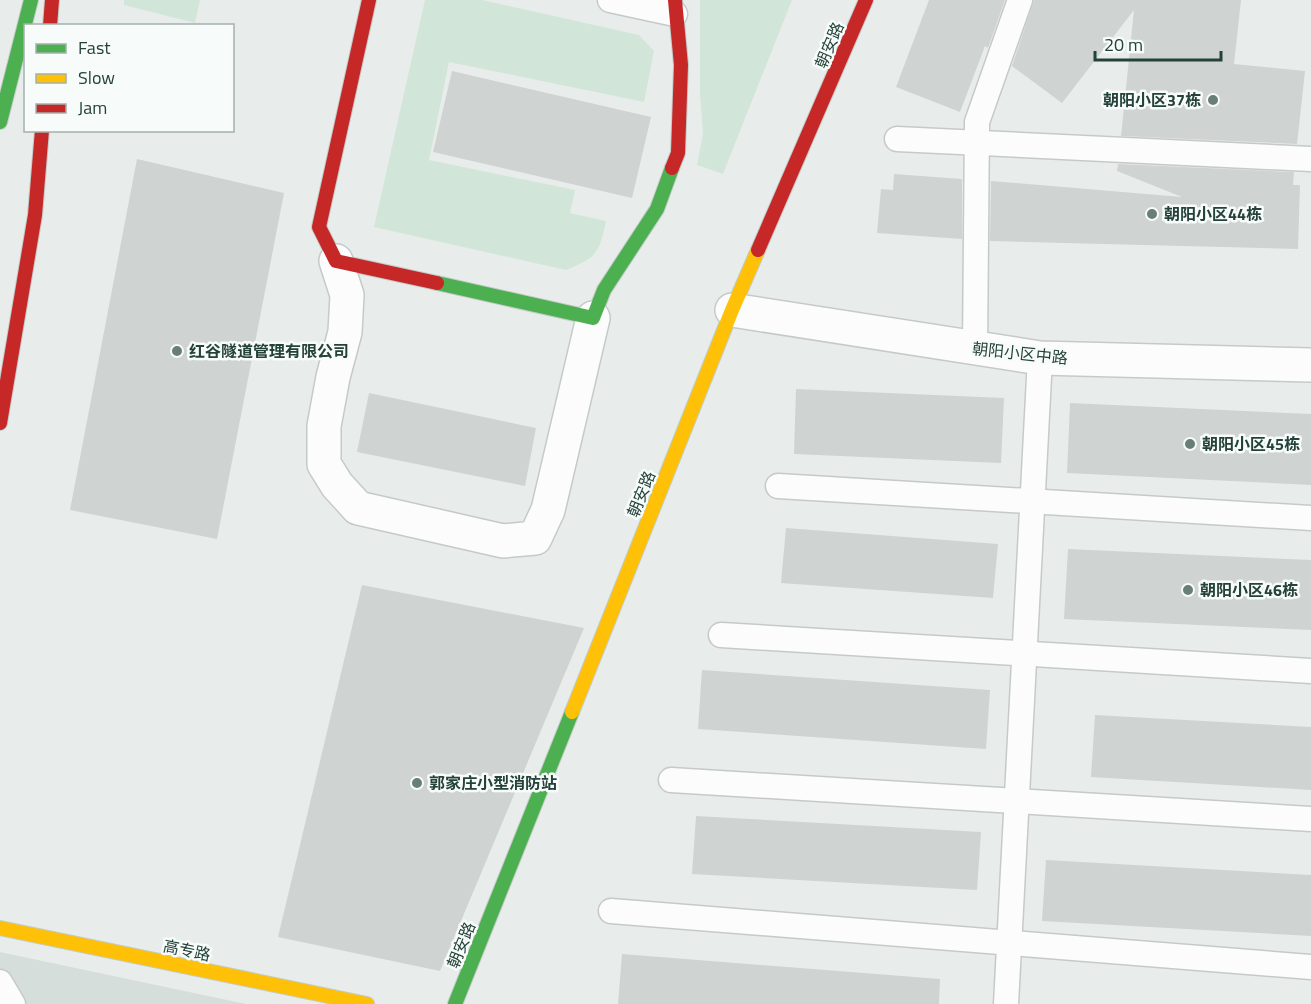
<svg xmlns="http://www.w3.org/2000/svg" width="1311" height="1004" font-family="'Titillium Web','Noto Sans SC',sans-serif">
<rect width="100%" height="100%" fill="#e8edeb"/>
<path fill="#d6dedb" d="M0,952L246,1004H0Z"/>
<g fill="#d1e6d8">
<path d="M124,0H200L195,23L124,5Z"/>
<path d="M425,0H482L639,35L654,51L644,102L449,62L429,160L575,190L570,213L606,221C599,254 597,257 566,270L374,227Z"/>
<path d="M700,0H792L723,174L697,165L703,134L700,92Z"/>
</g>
<g fill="#cfd4d2">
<path d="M929,0H1005L988,48L985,46L960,112L896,87Z"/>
<path d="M1034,0H1241L1234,64L1305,71L1297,144L1121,136L1134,10L1062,103L1012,66Z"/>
<path d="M452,71L651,117L632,198L433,152Z"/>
<path d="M137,159L284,193L217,539L70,510Z"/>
<path d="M1118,164L1294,172L1293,185H1300L1298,249L990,241L991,181L1182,197L1117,171Z"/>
<path d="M894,174L962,179V239L877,233L881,189L893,190Z"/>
<path d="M796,389L1004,398L1001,463L794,454Z"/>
<path d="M369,393L536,428L525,486L357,452Z"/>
<path d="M1070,403L1311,414V485L1067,473Z"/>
<path d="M786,528L998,544L993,598L781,583Z"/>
<path d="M1068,549L1311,560V630L1064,619Z"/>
<path d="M362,585L584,628L440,971L278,937Z"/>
<path d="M702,670L990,690L986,749L698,729Z"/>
<path d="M1095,715L1311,727V790L1091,777Z"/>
<path d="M696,816L981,832L977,890L692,874Z"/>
<path d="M1046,860L1311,875V936L1042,921Z"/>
<path d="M622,954L940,979L939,1004H618Z"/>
</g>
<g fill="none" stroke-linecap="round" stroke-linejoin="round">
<g stroke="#c5cac8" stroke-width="27">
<g id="lane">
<path d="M610,0L675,14"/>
<path d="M897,139L1311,159"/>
<path d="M975,348L977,122L1020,0"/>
<path d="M778,486L1311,518"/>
<path d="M721,635L1311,671"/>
<path d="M671,780L1311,819"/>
<path d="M611,911L1311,967"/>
<path d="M0,982L13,1004"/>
<path d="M1006,1004L1040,358"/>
</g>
</g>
<g stroke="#c5cac8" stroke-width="36">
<g id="street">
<path d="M336,261L347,295L345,332L333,377L324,426V464L337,485L358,508L503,541L535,538L548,510L593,318"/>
<path d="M732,310L1040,358L1311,365"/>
</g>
</g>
<g stroke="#c3cbc8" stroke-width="16">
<g id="fast">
<path d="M0,122L31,0"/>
<path d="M437,283L593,318L604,290L657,209L672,168"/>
<path d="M455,1004L572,712"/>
</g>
</g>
<g stroke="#c3cbc8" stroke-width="16">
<g id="slow">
<path d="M572,712L732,310L758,250"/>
<path d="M0,928L367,1004"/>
</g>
</g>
<g stroke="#c3cbc8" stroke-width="16">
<g id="jam">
<path d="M369,0L319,227L336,261L437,283"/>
<path d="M50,26L52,0"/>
<path d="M672,168L678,153L681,65L675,0"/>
<path d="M758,250L866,0"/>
<path d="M0,423L35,215L42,130"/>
</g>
</g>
<use href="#lane" stroke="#fcfcfc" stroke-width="24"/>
<use href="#street" stroke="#fcfcfc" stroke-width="33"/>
<use href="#fast" stroke="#4caf50" stroke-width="14"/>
<use href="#slow" stroke="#ffc107" stroke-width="14"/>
<use href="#jam" stroke="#c62828" stroke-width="14"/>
</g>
<g fill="#697e78" stroke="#f7fbf9" stroke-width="2">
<circle cx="1213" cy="100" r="6"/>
<circle cx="1152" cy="214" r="6"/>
<circle cx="177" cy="351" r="6"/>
<circle cx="1190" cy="444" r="6"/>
<circle cx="1188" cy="590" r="6"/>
<circle cx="417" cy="783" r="6"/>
</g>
<g text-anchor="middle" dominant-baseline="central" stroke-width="5" stroke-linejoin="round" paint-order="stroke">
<g font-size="16" fill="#24423a" stroke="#f7fbf9">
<text transform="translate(829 45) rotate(-67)">朝安路</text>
<text transform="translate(1020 353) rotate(6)">朝阳小区中路</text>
<text transform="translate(641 494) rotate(-68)">朝安路</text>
<text transform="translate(461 945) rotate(-68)">朝安路</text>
<text transform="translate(187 950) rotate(12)">高专路</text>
</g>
<g font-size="16" font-weight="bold" fill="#24423a" stroke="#f7fbf9" text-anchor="start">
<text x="1201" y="100" text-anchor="end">朝阳小区37栋</text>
<text x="1164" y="214">朝阳小区44栋</text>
<text x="189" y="351">红谷隧道管理有限公司</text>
<text x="1202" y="444">朝阳小区45栋</text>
<text x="1200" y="590">朝阳小区46栋</text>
<text x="429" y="783">郭家庄小型消防站</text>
</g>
</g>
<rect x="24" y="24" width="210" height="108" fill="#f7fbf9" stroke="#a3b1ad" stroke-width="1.5"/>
<rect x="36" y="44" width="30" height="9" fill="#4caf50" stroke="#a3b1ad" stroke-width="1.5"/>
<text x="78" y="54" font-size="18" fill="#24423a">Fast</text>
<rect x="36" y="74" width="30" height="9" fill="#ffc107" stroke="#a3b1ad" stroke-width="1.5"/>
<text x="78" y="84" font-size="18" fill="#24423a">Slow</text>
<rect x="36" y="104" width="30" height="9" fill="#c62828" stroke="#a3b1ad" stroke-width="1.5"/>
<text x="78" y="114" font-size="18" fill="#24423a">Jam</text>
<path d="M1095 51v9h126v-9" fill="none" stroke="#24423a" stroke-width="3"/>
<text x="1104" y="51" font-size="18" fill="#24423a" stroke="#f7fbf9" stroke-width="4.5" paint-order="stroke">20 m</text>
</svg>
